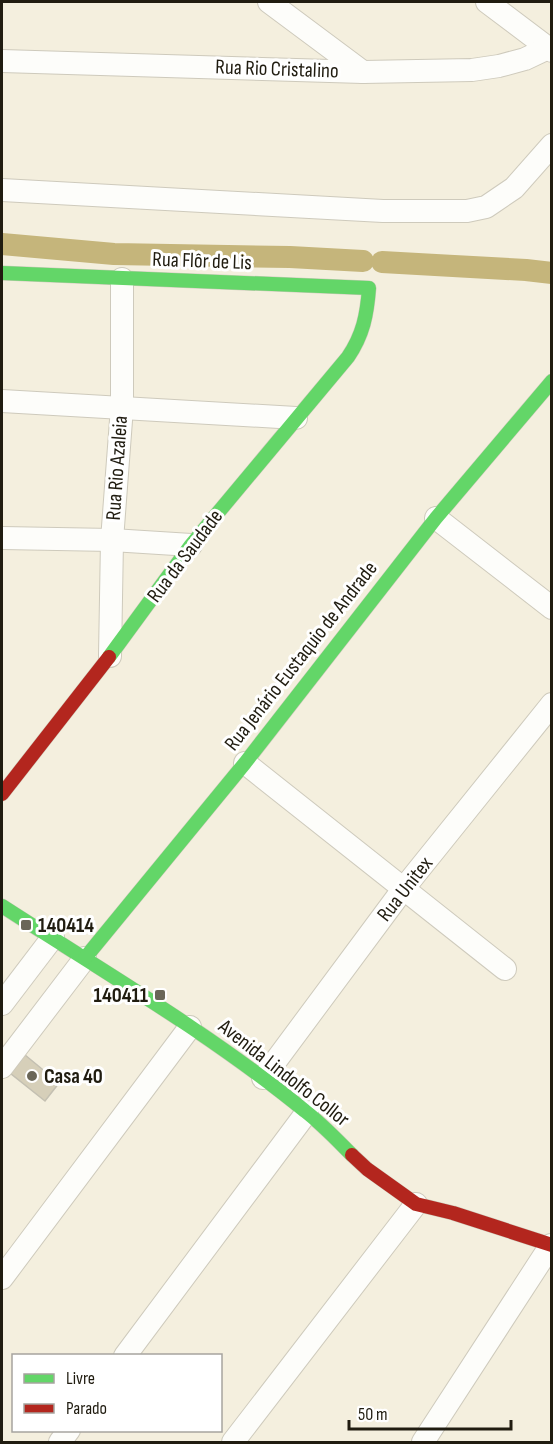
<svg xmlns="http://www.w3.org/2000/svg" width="553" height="1444" font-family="'Sofia Sans Condensed',sans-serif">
<rect width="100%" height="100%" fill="#f4efde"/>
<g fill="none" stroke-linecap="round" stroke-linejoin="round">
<g stroke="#c5b57b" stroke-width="22">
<path d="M2,244L114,254L290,257L363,261"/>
<path d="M382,262L526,270L552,273"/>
</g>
</g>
<path fill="#d6cfb9" stroke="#c4c0b2" stroke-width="1.5" d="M19,1050L59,1083L45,1101L5,1069Z"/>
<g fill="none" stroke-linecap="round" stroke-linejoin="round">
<g stroke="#cecabc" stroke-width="24">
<g id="street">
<path d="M269,2L363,72"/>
<path d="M487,2L552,51"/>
<path d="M2,61L363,72L472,70L499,66L525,59L548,48"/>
<path d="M2,190L383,211H467L486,207L514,188L552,145"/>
<path d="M2,401L296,418"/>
<path d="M436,518L552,608"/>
<path d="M2,538L112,540L191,545"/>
<path d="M110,656L112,540L122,407V279"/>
<path d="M245,763L505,969"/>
<path d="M2,1004L53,937"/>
<path d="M2,1067L85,958"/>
<path d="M263,1078L404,888L552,704"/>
<path d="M2,1278L190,1027"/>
<path d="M125,1356L307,1112"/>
<path d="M60,1442L69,1430"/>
<path d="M233,1442L416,1204"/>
<path d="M423,1442L551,1245"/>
</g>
</g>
<g stroke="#cecabc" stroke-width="15">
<g id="fast">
<path d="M2,273L369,288C367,315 363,335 348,357L191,545L109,657"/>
<path d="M2,906C104,972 211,1034 305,1111C322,1124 337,1140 352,1155"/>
<path d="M85,958L245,763L436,518L552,381"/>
</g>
</g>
<g stroke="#cecabc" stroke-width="15">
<g id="jam">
<path d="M2,794L109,657"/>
<path d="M352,1155L367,1169L416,1204L453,1213L552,1245"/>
</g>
</g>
<use href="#street" stroke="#fdfdfa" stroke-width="22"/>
<use href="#fast" stroke="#63d668" stroke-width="14"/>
<use href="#jam" stroke="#b3261e" stroke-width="14"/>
</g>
<g fill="#6a6658" stroke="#fff" stroke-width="2">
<rect x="20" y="919" width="12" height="12" rx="3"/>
<rect x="154" y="989" width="12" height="12" rx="3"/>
<circle cx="32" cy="1076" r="6"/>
</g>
<g text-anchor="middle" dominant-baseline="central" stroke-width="6" stroke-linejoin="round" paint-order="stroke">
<g font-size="21" fill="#201c10" stroke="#fff">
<text transform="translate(277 69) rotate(2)">Rua Rio Cristalino</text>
<text transform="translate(202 261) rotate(2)">Rua Flôr de Lis</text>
<text transform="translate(117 468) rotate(-86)">Rua Rio Azaleia</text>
<text transform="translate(185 556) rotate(-53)">Rua da Saudade</text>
<text transform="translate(301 656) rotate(-52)">Rua Jenário Eustaquio de Andrade</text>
<text transform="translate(405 889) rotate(-52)">Rua Unitex</text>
<text transform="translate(284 1073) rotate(38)">Avenida Lindolfo Collor</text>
</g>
<g font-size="21" font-weight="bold" fill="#201c10" stroke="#fff" text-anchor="start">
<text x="38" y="925">140414</text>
<text x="148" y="995" text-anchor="end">140411</text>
<text x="44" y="1076">Casa 40</text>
</g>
</g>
<rect width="553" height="1444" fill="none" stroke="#201c10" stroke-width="6"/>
<rect x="12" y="1354" width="210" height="78" fill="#ffffff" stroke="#a6a49f" stroke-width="1.5"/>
<rect x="24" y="1374" width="30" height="9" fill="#63d668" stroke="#a6a49f" stroke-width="1.5"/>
<text x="66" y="1384" font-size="18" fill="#201c10">Livre</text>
<rect x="24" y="1404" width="30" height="9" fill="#b3261e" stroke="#a6a49f" stroke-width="1.5"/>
<text x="66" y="1414" font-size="18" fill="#201c10">Parado</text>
<path d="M349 1420v9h162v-9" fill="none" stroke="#201c10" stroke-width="3"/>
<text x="358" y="1420" font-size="18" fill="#201c10" stroke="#ffffff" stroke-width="4.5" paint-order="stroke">50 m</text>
</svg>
